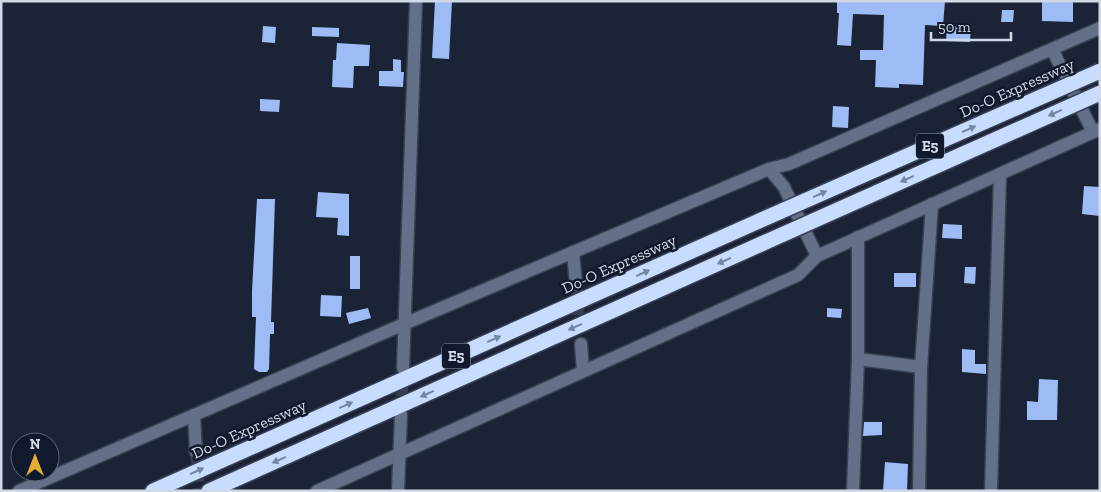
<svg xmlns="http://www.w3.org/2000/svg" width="1101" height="492" font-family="'Zilla Slab',serif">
<rect width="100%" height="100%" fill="#1a2436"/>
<g fill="#9dbbf4">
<path d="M435,1H452L449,59L432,58Z"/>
<path d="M837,1H945L943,26L925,25L923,85L899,84V88L875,87L876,60H860V50H883L884,15L853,14L851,46L837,45L839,13H837Z"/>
<path d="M1042,1H1073V22L1042,21Z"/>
<path d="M1002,10H1014L1013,22H1001Z"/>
<path d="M263,26L276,27L275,43L262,42Z"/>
<path d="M947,26L971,27L970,42L946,41Z"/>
<path d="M312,27L339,28V37L312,36Z"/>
<path d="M337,43L370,45L369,66H354L353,88L332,87L333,60H336Z"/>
<path d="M393,59L401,60V72H404L403,87L379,86V71H393Z"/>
<path d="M260,99L280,100L279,112L260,111Z"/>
<path d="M833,106L849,107L848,128L832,127Z"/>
<path d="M1084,186L1100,187V216L1082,214Z"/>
<path d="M318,192L349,194V236L337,235L338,218L316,217Z"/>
<path d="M257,199H275L271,322H274V334H270L269,369L267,372H259L254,369L256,317H252V291Z"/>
<path d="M943,224L962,225V239L942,238Z"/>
<rect x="350" y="256" width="10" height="33"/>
<path d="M965,267H976L975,284L964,283Z"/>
<rect x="894" y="273" width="22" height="14"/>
<path d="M321,295L342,296L341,317L320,316Z"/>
<path d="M368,308L371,318L349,324L346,313Z"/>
<path d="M827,308L842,309L841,318L827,317Z"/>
<path d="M962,349L975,350V364H986V374L962,372Z"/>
<path d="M1039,379L1058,380L1057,420H1027V401L1038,402Z"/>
<path d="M864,422H882V435L863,436Z"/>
<path d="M885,462L908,464L907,491H883Z"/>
</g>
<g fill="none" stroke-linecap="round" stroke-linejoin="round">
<g stroke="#363f50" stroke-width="12" stroke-dasharray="12 6" stroke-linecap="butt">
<path d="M576,285L581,344"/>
<path d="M401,414L403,371"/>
<path d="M196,452L199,491"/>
</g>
<g stroke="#374152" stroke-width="15">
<g id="minor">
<path d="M1052,49L1093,132"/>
<path d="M769,169L784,187L817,256"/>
<path d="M858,237V359L921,367"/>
<path d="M573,252L576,285"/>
<path d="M581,344L583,371"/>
<path d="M403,368L416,1"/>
<path d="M194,415L196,452"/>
<path d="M19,491L404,324L769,169L789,164L1100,28"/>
<path d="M317,491L798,275L817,256L1100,129"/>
<path d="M398,491L401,414"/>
<path d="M853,491L858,359"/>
<path d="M919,491L921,367L932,204"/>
<path d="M991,491L1000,174"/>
</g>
</g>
<g stroke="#374152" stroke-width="18">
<g id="highway">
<path d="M153,491L759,221"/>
<path d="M209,491L768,241"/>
</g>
</g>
<use href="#minor" stroke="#637087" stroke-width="12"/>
<use href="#highway" stroke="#c8dcff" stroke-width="15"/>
<g stroke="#374152" stroke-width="18" stroke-linecap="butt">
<g id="highway-bridge">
<path d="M759,221L1100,71"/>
<path d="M768,241L1100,93"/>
</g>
</g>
<use href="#highway-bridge" stroke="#c8dcff" stroke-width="15"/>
</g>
<defs><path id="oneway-solid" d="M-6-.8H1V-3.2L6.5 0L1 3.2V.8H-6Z" transform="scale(1.25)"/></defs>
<g fill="#7685a0">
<use href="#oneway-solid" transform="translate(1055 113) rotate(156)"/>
<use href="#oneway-solid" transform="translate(969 129) rotate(-24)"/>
<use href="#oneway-solid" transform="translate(907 179) rotate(156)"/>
<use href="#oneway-solid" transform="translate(820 194) rotate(-24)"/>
<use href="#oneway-solid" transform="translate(724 261) rotate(156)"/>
<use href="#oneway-solid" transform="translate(643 273) rotate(-24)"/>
<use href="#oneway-solid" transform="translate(575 327) rotate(156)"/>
<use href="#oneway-solid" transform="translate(494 339) rotate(-24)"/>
<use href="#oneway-solid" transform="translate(427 394) rotate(156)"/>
<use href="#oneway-solid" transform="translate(346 405) rotate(-24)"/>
<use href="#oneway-solid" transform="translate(279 460) rotate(156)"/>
<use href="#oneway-solid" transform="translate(197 471) rotate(-24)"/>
</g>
<g text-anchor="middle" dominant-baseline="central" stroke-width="5" stroke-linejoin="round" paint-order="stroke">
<g fill="#111a2c" stroke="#98a0ae" stroke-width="1">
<rect x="916" y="133.5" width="28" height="25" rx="4"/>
<rect x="442" y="343.5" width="28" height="25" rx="4"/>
</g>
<g font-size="15" font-weight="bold" fill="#d2d9e6">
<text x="930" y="146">E5</text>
<text x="456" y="356">E5</text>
</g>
<g font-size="16" fill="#d2d9e6" stroke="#111a2c">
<text transform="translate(1017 88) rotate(-24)">Do-O Expressway</text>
<text transform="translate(619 264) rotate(-24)">Do-O Expressway</text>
<text transform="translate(249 429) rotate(-24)">Do-O Expressway</text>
</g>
</g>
<rect width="1101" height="492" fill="none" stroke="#d2d9e6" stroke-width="5"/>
<g transform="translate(35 457)"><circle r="24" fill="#111a2c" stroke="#5e6676"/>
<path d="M0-4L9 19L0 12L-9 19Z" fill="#e4ad35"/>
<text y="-8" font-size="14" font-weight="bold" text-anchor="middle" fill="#d2d9e6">N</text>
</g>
<path d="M931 32v8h80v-8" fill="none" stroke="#d2d9e6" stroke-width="2.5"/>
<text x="938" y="32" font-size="15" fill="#d2d9e6" stroke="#111a2c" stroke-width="4" paint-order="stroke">50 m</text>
</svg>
